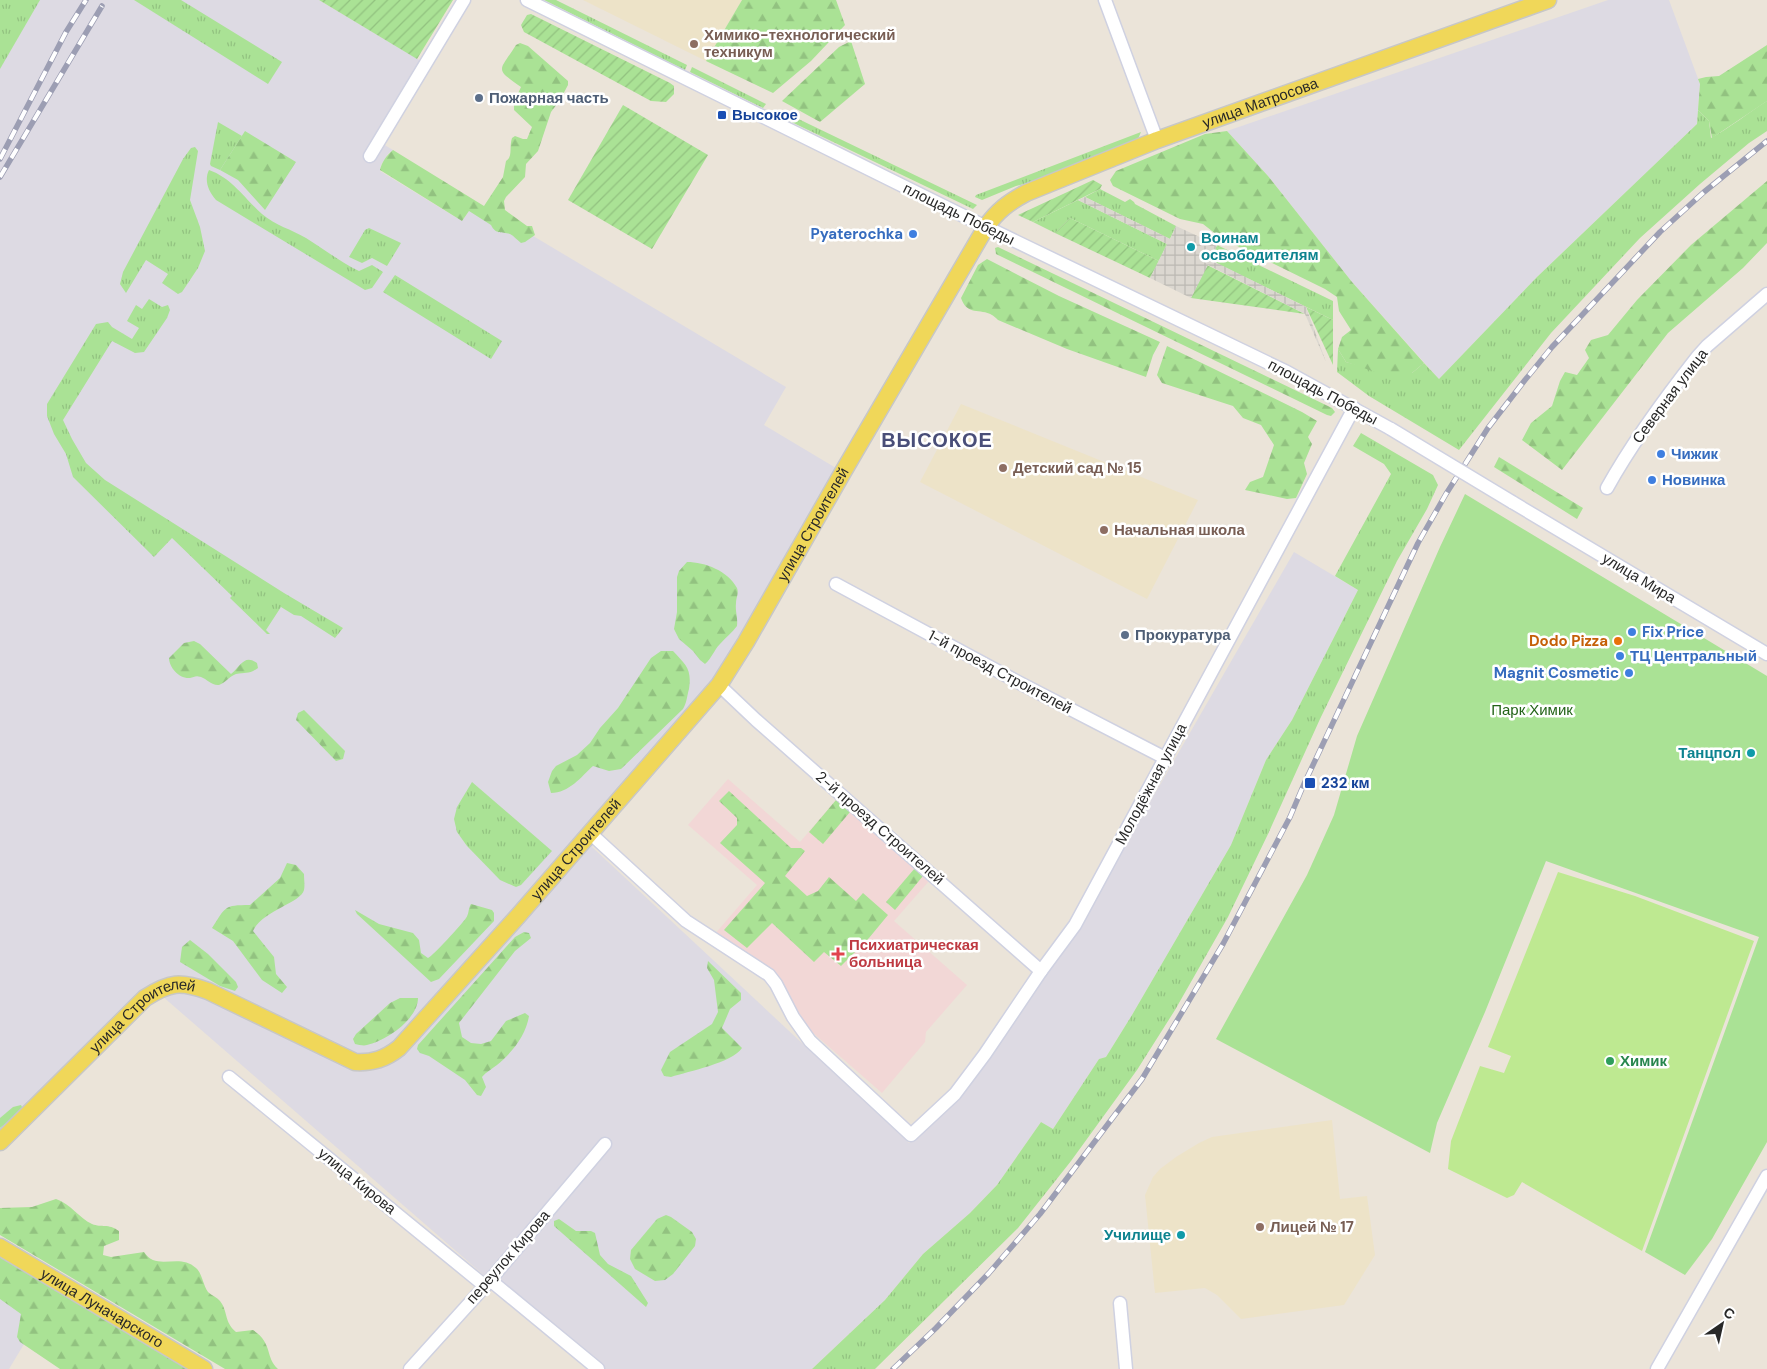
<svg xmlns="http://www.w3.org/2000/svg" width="1767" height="1369" font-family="'DM Sans',sans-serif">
<defs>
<pattern id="grass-tufts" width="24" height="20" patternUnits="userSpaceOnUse" patternTransform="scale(1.25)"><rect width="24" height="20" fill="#aae295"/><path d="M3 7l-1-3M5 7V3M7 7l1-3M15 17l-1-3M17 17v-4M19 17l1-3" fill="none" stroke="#92c280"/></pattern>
<pattern id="forest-firs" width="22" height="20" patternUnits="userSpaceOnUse" patternTransform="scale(1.25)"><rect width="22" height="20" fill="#aae295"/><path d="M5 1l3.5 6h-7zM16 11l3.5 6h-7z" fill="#92c280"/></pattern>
<pattern id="garden-furrows" width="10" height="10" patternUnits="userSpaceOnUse" patternTransform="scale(1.25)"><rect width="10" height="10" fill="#aae295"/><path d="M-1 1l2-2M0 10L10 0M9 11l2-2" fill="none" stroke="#92c280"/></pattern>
<pattern id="plaza-grid" width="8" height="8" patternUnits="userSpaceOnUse" patternTransform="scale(1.25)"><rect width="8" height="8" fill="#dbd7d0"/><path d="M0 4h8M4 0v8" fill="none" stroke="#bcb9b3"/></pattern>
</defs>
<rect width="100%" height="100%" fill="#ebe4d9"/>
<g fill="#dddae3">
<path d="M0,0H319L431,67L383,144L393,150L388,154L381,165L380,171L462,221L469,211L483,206L786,387L764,425L846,474L755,644L592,847L909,1143L960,1099L1115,863L1294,552L1358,590L1292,720L1266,760L1231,845L1132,1015L1106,1057L1099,1059L1053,1129L1041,1122L997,1185L970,1213L923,1254L885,1300L812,1369H592L154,989L0,1142Z"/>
<path d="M1608,0H1669L1700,84L1697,124L1537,277L1439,379L1352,282L1268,176L1227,131Z"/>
<path d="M0,1294L39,1319L9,1369H0Z"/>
</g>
<g fill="#ede3c8">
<path d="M583,0H742L706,61Z"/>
<path d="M961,404L1198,500L1147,599L920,482Z"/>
<path d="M1332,1120L1340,1199L1367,1196L1375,1255L1344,1305L1241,1319L1217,1295L1205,1288L1155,1293L1145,1195L1153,1177L1160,1169L1176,1157L1199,1143L1212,1137Z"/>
</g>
<path fill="#f2d7d6" d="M728,779L800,842L836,800L929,881L894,921L967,985L926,1032L925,1042L882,1093L804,1025L782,986L714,935L757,885L688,825Z"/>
<g fill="url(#grass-tufts)">
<path d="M0,0H40L0,69Z"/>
<path d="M134,0H181L282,62L268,84Z"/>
<path d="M544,0H556L687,65L685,70Z"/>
<path d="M692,67L766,104L763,108L690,72Z"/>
<path d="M1767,101V131L1749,143L1700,184L1640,238L1551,333L1459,450L1369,396L1337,372L1338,349L1346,362L1361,366L1412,373L1424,363L1439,379L1537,277L1697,124L1698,110L1709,121L1711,138C1731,127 1748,113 1767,101Z"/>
<path d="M781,112L786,113L977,205L973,209L781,117L777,113Z"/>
<path d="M218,122L242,136L220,170L211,166L210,164Z"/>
<path d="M1141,132L1138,139L1028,183L1016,186L982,200L975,197L976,195Z"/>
<path d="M195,147L198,151L190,200L200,227L205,251L198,268L182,292L178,294L162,283L168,274L146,260L126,293L120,284L123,272L183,159L191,148Z"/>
<path d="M209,170C232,178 244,198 262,214C276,226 291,229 306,238C324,249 340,262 359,271L372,265L383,272L372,288L365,290L216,200C208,191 204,180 209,170Z"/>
<path d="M1100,189L1125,202L1130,199L1134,202L1135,204L1176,226L1170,239L1085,197Z"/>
<path d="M1078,200L1167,244L1159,261L1070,218L1055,233L1033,222Z"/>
<path d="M369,228L401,243L387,266L372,258L362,263L349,257L365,230Z"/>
<path d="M1217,245L1333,301V320L1210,260Z"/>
<path d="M395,275L502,341L491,359L383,292Z"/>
<path d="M149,299L162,307L168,305L170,310L167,318L144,352L135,353L112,341L63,420L72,439L86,463L105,480L284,593L343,628L335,638L301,616L294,615L281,607L266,630L270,634H267L230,598L232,596L172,538L154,557L73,477L66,454L54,434L47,416V404L96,324L108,322L112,327L132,339L139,328L127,321L136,305L142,309Z"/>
<path d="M1361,433L1433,475L1438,485L1427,509L1397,561L1320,719L1268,834L1228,917L1175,1010L1137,1070L1071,1161L1018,1228L875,1369H812L885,1300L923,1254L970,1213L997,1185L1041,1122L1053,1129L1099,1059L1106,1057L1132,1015L1231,845L1266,760L1292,720L1358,590L1335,576L1391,474L1384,464L1353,446Z"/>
<path d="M472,782L552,851L521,885L516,887L500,880L467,846L457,832L454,819L457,807Z"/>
</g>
<g fill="url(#forest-firs)">
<path d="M742,0H836L845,25L811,61L773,93L706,61Z"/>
<path d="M851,41L865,84L820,122L782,101L839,47Z"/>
<path d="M520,43L528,46L568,81V85L560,100L551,112L538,151L526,164L525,177L506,197L504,201L505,210L527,226H532L535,235L525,242L521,243C517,240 514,236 510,234C501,231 496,235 491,225L469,211L462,221L380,170C382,162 386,156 393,150L484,206L503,177L506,161C513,157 509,147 512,138L515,136L523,139H527L532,127L514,110V102L521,87C494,68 499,72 516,45Z"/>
<path d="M1767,45V101L1712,138L1709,121L1698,110L1700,84L1698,79L1706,77L1719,76Z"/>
<path d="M245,131L296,162L265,210L238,180L220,170Z"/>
<path d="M1227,131L1268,176L1352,282L1424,363L1412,373L1393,378L1346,362L1338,349L1342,337L1351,330L1339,311L1337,297L1325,289L1221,238L1203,224L1180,219L1113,186L1110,180L1116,171L1205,134Z"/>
<path d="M1767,181V243L1743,268L1668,333L1562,470L1522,440L1531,423L1552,406L1560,381L1565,372L1577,375L1589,358L1585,350L1591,340L1608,335L1637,300L1691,245Z"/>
<path d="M998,247L1332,408L1335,412L1331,416L1327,415L996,254L995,248Z"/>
<path d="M987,259L1059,296L1160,342L1153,355L1146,377L1067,349L998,320C996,318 994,316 992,315C980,308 967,316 961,298L978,265Z"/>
<path d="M1167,346L1302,412L1317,421L1308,437L1312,444L1304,463L1307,474L1296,498L1287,499L1245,490L1250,482L1263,477L1274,445L1261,425L1243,418L1233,406L1162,383L1157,375Z"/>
<path d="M1499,457L1583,508L1577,519L1494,467Z"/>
<path d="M687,562C705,562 728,571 737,588C739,594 736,597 736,603C735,611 738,618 737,626C732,633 726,637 720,644C714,650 712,658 705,664L700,660L693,651L679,639L674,629L677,612V577L679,571Z"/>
<path d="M194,641L200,644L231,674C241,666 244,654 257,663L258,668C248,675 246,672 236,674C230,676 225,683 219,685C212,686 207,679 201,677C196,675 194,677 190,678C179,679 169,667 169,658L184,643Z"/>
<path d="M661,651H673C686,665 692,669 689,689C687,696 687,702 683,709L621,769L609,771L593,766C581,777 569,793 551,793L548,782L552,771L556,766L577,755L590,743L600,728L618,708L651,658Z"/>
<path d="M304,710L345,751L343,759L336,761L296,720L298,713Z"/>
<path d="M729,791L791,848H801L805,851L785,876L807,896L818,891L829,877L856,901L863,893L888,915L869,938L841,966L824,952L814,962L772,923L747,948L724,930L765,883L720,843L737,825V818L719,801Z"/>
<path d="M836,800L850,812L823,844L809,832Z"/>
<path d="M287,863L296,865L304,874C304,879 305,886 304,890C301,903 263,910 253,931L274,957L276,974L287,987L282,993L262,980L233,941L212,928C226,907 223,905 250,905L280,878Z"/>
<path d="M915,868L923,876L895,910L886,902Z"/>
<path d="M471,904L492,910L494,913V921L439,979L431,982L357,914L355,910L379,924L413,933L419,940L421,953L428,958C433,956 462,924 466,918C469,914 468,909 471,904Z"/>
<path d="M524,932L529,933L531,938L515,951L459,1023L462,1037L471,1043L481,1044L491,1041L506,1021L525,1013L529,1016C526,1035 512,1053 497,1065C492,1069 486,1072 482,1077L486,1087L481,1096L477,1095L465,1080L429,1056L420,1053L417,1049L418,1045L515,937Z"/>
<path d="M190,940L208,954L236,982L238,987L235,991L220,986L180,962L182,947Z"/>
<path d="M708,961L741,993V1000L730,1009L722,1028L742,1048C732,1063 689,1071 671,1077L664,1076L661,1070L670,1052L712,1024L718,1012L714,980L707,968Z"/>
<path d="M400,998H418C418,1019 386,1041 367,1045C364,1046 359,1045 355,1044L353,1039L356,1034L390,1003Z"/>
<path d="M21,1105L23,1109L20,1112L0,1128V1118L13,1107Z"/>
<path d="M56,1199C71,1204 79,1218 92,1224C102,1228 108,1223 119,1231V1240L104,1246L103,1255L111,1257L144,1252C157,1272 179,1252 196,1268C202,1273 203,1285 208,1292C212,1296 217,1297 220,1301C228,1311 224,1322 236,1332L253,1330C273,1343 265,1357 278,1369H225L0,1235V1208L32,1207Z"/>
<path d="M666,1215L671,1217L692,1232L696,1239L695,1246L673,1274L665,1280L655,1281L635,1269L630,1259L631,1250L657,1219Z"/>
<path d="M559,1219L576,1231H591L595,1233L600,1255L608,1264L631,1276L648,1303L646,1307L554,1226V1221Z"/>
<path d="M0,1257L188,1369H60L20,1342L17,1337L21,1314L0,1299Z"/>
</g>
<path fill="#aae295" d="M1465,494L1767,676V1142L1712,1239L1685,1275L1645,1252L1759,937L1546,861L1485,1012L1437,1123L1430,1153L1216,1039L1307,875L1334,815L1357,736L1440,547Z"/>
<g fill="url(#garden-furrows)">
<path d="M319,0H453L417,59Z"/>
<path d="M531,14L670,83L674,86V94L666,102L651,101L524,32L521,25L527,15Z"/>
<path d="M623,105L708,155L652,249L568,200Z"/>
<path d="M1093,180L1102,185L1100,189L1033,222L1018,215Z"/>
<path d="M1070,218L1159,261L1150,278L1055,233Z"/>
<path d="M1207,265L1305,314L1191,298Z"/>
<path d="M1306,307L1333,320V365Z"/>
</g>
<path fill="#bee991" d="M1558,872L1635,896L1754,941L1642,1251L1522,1182L1514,1195L1507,1198L1448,1169L1451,1141L1480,1066L1504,1073L1511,1056L1488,1047Z"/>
<path fill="url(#plaza-grid)" d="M1085,197L1170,239L1176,226L1217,245L1211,260L1306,307L1326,362L1305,314L1208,265L1191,298L1150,278L1167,244L1078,200Z"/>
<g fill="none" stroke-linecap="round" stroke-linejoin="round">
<g stroke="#cfd1e1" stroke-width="15">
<g id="minor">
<path d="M527,0L986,227L1287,372L1391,429"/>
<path d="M1105,0L1157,140"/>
<path d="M370,156L464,0"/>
<path d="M1607,488C1633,441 1665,398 1698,356L1707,346L1767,294"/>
<path d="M1512,502L1767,654"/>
<path d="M836,584L1018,682L1165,758"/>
<path d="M719,685L756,720L1041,971"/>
<path d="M590,833L686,921L769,975L776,984L793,1017L810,1041L911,1135L955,1094L985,1054L1041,971L1075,925L1354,408"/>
<path d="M229,1077L485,1286"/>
<path d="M490,1280L598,1369"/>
<path d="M1120,1303L1126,1369"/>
<path d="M410,1369L485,1286L605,1144"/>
<path d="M1657,1369L1767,1176"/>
</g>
</g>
<g stroke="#c7c7c7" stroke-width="19">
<g id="major">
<path id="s1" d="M0,1142L145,998C170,982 180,981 208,991L355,1062C373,1063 385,1059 399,1048L518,916L719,685L746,642L843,472L986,227C997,211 1009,202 1026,193L1157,140L1548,0"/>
<path id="s2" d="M0,1247L204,1369"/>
</g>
</g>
<use href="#minor" stroke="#fff" stroke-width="12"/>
<use href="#major" stroke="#f0d759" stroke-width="16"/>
<g stroke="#9c9eb3" stroke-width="5.5">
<g id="rail">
<path d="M0,159L66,32L86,0"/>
<path d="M0,177L102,6"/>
<path d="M893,1369L936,1328L989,1273L1040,1214L1142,1079L1223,944L1290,817L1304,784L1418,543L1446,494L1488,428L1525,380L1552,347L1660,232L1704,192L1767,141"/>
</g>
</g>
<use href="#rail" stroke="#fff" stroke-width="4" stroke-dasharray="11" stroke-linecap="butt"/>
<g stroke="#cfd1e1" stroke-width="15" stroke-linecap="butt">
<path id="minor-bridge" d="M1391,429L1512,502"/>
</g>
<use href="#minor-bridge" stroke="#fff" stroke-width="12"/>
</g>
<g fill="#8d6e63" stroke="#fff" stroke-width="2">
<circle cx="694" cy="44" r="5"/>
<circle cx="1003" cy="468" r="5"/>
<circle cx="1104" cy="530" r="5"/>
<circle cx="1260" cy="1227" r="5"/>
</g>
<g fill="#5c6f8a" stroke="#fff" stroke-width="2">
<circle cx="479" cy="98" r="5"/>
<circle cx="1125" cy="635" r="5"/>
</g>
<g fill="#1a4fb4" stroke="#fff" stroke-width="2">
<rect x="717" y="110" width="10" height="10" rx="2.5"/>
<rect x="1304" y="777" width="12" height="12" rx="2.5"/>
</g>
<g fill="#3f7fe0" stroke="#fff" stroke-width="2">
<circle cx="913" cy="234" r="5"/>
<circle cx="1661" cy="454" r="5"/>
<circle cx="1652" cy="480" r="5"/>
<circle cx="1632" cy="632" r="5"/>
<circle cx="1620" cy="656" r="5"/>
<circle cx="1629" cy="673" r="5"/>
</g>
<g fill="#0f9aa8" stroke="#fff" stroke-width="2">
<circle cx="1191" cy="247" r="5"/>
<circle cx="1751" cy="753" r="5"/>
<circle cx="1181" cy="1235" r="5"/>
</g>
<circle fill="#e8710a" stroke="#fff" stroke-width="2" cx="1618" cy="641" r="5"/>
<path fill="#e0444e" stroke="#fff" stroke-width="2" d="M835.5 946.5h5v5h5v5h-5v5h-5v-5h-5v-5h5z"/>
<circle fill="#2e9e5b" stroke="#fff" stroke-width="2" cx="1610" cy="1061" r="5"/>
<g text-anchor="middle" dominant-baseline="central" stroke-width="5" stroke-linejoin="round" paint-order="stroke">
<g font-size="15" font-weight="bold" fill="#785e54" stroke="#fff" text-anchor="start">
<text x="704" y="35">Химико-технологический<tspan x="704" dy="17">техникум</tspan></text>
<text x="1013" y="468">Детский сад № 15</text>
<text x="1114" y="530">Начальная школа</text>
<text x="1270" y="1227">Лицей № 17</text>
</g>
<g font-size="15" font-weight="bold" fill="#4e5e75" stroke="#fff" text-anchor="start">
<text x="489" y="98">Пожарная часть</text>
<text x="1135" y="635">Прокуратура</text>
</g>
<g font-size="15" fill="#282828" stroke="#fff">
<text stroke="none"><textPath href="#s1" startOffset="1800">улица Матросова</textPath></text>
<text transform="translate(959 214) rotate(26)">площадь Победы</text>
<text transform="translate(1323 392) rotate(28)">площадь Победы</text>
<text transform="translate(1670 396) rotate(-53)">Северная улица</text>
<text stroke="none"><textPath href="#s1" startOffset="1152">улица Строителей</textPath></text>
<text transform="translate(1639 578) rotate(31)">улица Мира</text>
<text transform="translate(1000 672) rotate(28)">1-й проезд Строителей</text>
<text transform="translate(1151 784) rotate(-62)">Молодёжная улица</text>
<text transform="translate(880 828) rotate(41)">2-й проезд Строителей</text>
<text stroke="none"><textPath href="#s1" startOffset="748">улица Строителей</textPath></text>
<text stroke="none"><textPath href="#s1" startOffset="194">улица Строителей</textPath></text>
<text transform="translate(357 1181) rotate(39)">улица Кирова</text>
<text transform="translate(508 1257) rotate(-49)">переулок Кирова</text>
<text stroke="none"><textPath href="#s2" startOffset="119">улица Луначарского</textPath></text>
</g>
<g font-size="15" font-weight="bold" fill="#164399" stroke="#fff" text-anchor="start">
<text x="732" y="115">Высокое</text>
<text x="1321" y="783">232 км</text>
</g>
<g font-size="15" font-weight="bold" fill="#366cbe" stroke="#fff" text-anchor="start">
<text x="903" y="234" text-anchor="end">Pyaterochka</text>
<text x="1671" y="454">Чижик</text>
<text x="1662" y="480">Новинка</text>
<text x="1642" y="632">Fix Price</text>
<text x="1630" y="656">ТЦ Центральный</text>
<text x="1619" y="673" text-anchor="end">Magnit Cosmetic</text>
</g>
<g font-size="15" font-weight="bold" fill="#0d838f" stroke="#fff" text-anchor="end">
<text x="1201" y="238" text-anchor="start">Воинам<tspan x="1201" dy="17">освободителям</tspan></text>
<text x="1741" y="753">Танцпол</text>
<text x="1171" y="1235">Училище</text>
</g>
<g font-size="15" font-weight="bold" fill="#c56008" stroke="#fff" text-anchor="end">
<text x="1608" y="641">Dodo Pizza</text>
</g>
<g font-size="15" fill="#246419" stroke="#fff">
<text x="1532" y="710">Парк Химик</text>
</g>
<g font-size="15" font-weight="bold" fill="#be3a42" stroke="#fff" text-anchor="start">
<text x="849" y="945">Психиатрическая<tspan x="849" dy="17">больница</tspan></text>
</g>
<g font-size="15" font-weight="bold" fill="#27864d" stroke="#fff" text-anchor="start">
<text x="1620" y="1061">Химик</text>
</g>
<g font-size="20" font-weight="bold" letter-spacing="1" fill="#494e78" stroke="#fff">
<text x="937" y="440">ВЫСОКОЕ</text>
</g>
</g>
<g transform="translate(1722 1324) rotate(34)" stroke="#ffffff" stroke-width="4" paint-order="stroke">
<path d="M0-4L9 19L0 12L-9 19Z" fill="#282828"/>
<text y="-8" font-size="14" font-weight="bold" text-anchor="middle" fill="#282828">С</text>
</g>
</svg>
